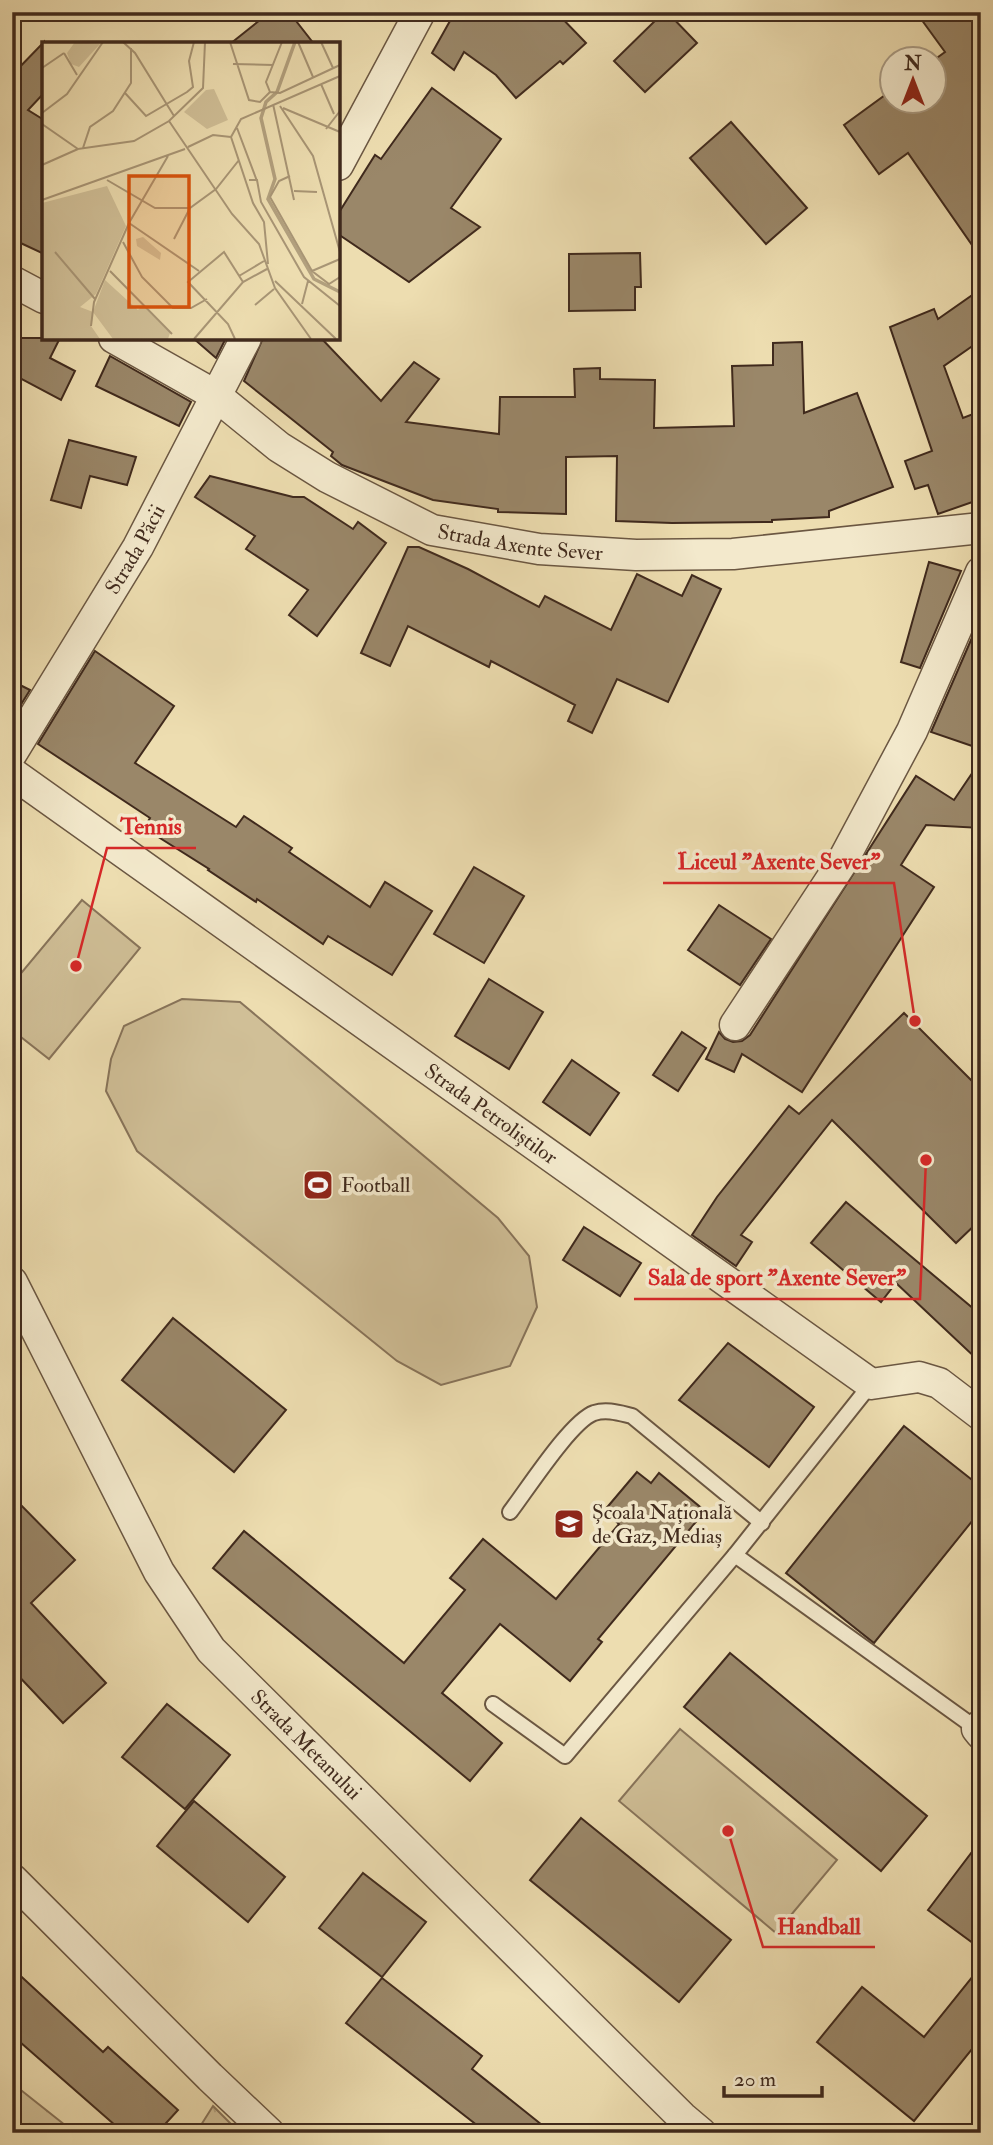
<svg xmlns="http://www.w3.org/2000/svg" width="993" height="2145" font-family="'IM FELL Double Pica',serif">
<defs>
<pattern id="grass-tufts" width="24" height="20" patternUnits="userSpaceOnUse" patternTransform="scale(1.75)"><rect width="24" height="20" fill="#d0bf97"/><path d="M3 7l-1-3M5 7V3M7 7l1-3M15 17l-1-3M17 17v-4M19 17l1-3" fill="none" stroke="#b4a482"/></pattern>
</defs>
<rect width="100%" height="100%" fill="#edddb0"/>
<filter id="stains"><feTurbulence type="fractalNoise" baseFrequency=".00286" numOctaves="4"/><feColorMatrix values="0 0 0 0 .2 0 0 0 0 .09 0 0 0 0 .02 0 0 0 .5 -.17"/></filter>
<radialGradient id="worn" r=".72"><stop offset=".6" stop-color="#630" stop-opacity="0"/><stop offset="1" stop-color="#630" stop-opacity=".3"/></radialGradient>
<g fill="url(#grass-tufts)" stroke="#88745a" stroke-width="2">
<path d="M12,2083L75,2133H12Z"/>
<path d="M213,2106L240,2133H196Z"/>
</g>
<g fill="#d0bf97" stroke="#88745a" stroke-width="2">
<path d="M82,900L140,948L49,1059L12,1030V984Z"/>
<path d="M182,999L240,1002L498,1218L529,1256L537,1307L510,1366L441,1385L397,1361L137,1151L106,1091L111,1059L124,1026Z"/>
<path d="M680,1729L837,1860L776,1933L619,1801Z"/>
</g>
<g fill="#9a8769" stroke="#402a1d" stroke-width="2">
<path d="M270,12H289L314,44H230Z"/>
<path d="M455,12H556L586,43L563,64L560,61L516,98L496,75L464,52L454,70L432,53Z"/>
<path d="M664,12H667L697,43L645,92L614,61Z"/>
<path d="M916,12H981V258L908,153L879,174L844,125L892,90V102H934V60L945,52Z"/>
<path d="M44,42V93L28,110L44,120V254L12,239V75Z"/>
<path d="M432,88L501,139L451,208L480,227L409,282L338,234V214L375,155L381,159Z"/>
<path d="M731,122L807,208L766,244L690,158Z"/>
<path d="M640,253L641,287H635V310L569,311V254Z"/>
<path d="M981,289V340L944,366L963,418L981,411V499L938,514L928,485L915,489L905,461L932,451L890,327L934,309L938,319Z"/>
<path d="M12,338H60L50,358L75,371L61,400L12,374Z"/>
<path d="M193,338H226L216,358Z"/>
<path d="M263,338H321L381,401L414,362L439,379L406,422L499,434L500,397H575L574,369L600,368V379L655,380L654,428L734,426L732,366L773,365V343L802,342L804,413L857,393L893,487L829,511V517L772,520V522L672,523L616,521L617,456L566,457V514L498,512V509L433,500L342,465L331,456L333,452L244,381Z"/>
<path d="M110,356L191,402L179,426L96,386Z"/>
<path d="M69,440L136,457L127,485L90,476L81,508L51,500Z"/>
<path d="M210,476L293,497H304L353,529L358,522L386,543L317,636L289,615L308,590L246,549L255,536L195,497Z"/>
<path d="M408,547H419L468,569L539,607L545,596L611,630L637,574L682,596L692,575L721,589L668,702L617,679L592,733L568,721L575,705L491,661L489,667L408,626L390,666L361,653Z"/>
<path d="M929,562L961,571L920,668L901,662Z"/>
<path d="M981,617V749L931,732Z"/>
<path d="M95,651L174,706L135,763L236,827L244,816L292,848L289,852L370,907L385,882L432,911L392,975L328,936L323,944L257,899L256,902L208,870L209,869L144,828L150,818L38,744Z"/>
<path d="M12,681L30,690L12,719Z"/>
<path d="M981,760V828L926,825L901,865L934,887L802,1092L742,1054L734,1072L706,1059L719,1032L725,1039L733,1042L742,1041L750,1035L916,776L954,800Z"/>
<path d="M474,867L524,896L484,963L434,934Z"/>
<path d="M719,905L771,939L740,985L688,950Z"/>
<path d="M489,979L543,1012L509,1069L455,1036Z"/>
<path d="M904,1013L981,1090V1219L956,1243L832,1120L741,1235L752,1242L736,1266L692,1235L717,1197L789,1106L799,1114Z"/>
<path d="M682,1032L706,1048L678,1091L653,1075Z"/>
<path d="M572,1060L619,1093L590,1135L543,1102Z"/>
<path d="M846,1202L981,1315V1363L896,1283L881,1302L811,1243Z"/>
<path d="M584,1227L641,1263L620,1296L563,1260Z"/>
<path d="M173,1318L286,1410L234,1472L122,1380Z"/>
<path d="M728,1343L814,1407L769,1467L679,1400Z"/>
<path d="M904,1426L981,1487V1510L874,1643L786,1573Z"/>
<path d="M637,1472L651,1483L659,1473L705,1511L598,1639L602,1642L570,1681L500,1624L442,1693L502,1743L470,1781L213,1568L244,1531L404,1663L465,1590L450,1578L483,1539L556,1599L619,1524L604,1511Z"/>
<path d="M12,1496L75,1560L31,1603L106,1683L63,1723L12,1669Z"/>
<path d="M730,1653L927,1816L881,1871L684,1707Z"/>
<path d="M167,1704L230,1755L185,1809L122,1757Z"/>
<path d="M194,1801L285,1877L248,1922L157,1846Z"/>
<path d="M581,1818L731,1940L679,2002L530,1880Z"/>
<path d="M981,1840V1949L928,1910Z"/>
<path d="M363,1873L426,1922L382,1977L319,1928Z"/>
<path d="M981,1966V2038L914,2121L817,2042L862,1987L924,2037Z"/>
<path d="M12,1968L103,2052L108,2047L178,2110L157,2133H124L12,2035Z"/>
<path d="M382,1978L482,2056L472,2069L552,2133H487L346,2023Z"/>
</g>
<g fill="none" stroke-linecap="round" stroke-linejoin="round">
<g stroke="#6b5742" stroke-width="18">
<g id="service">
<path d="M871,1384L735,1555L977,1729"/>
<path d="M510,1512C527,1490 571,1421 594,1413C607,1409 619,1413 632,1416L762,1523"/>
<path d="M493,1704L565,1756L735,1555"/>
</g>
</g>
<g stroke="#6b5742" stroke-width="33">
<g id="minor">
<path d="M338,165L420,12"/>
<path d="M12,281L44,298"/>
<path id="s1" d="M114,338L215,395L279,447L327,477L432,530L539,549L636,555L733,554L981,528"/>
<path id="s2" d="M12,753L138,547L246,338"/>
<path id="s3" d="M12,773L871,1384L919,1377L939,1383L981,1415"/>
<path d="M735,1025L841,864L912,731L981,572"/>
<path id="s4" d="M12,1282L159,1572L211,1650L682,2117L701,2133"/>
<path d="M981,1725L977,1729L981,1734"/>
<path d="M12,1879L210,2077L269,2133"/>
</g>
</g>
<use href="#service" stroke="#f3e9cc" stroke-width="14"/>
<use href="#minor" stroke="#f3e9cc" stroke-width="30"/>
</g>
<defs>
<g id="stadium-square" transform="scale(1.575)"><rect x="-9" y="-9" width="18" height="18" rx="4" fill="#8f2418" stroke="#f3e9cc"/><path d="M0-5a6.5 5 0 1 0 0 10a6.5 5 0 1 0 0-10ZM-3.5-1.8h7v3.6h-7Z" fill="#fff"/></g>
<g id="school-square" transform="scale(1.575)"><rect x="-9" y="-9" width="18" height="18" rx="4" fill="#8f2418" stroke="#f3e9cc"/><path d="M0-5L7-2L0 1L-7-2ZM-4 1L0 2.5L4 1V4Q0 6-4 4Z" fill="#fff"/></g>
</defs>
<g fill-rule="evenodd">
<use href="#stadium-square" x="318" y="1185"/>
<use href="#school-square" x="569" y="1524"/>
</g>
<g text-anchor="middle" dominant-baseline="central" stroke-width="7" stroke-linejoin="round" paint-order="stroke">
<g font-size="21" fill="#402a1d" stroke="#f3e9cc">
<text stroke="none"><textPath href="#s1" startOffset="462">Strada Axente Sever</textPath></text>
<text stroke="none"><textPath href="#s2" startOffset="238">Strada Păcii</textPath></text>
<text stroke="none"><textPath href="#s3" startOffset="588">Strada Petroliștilor</textPath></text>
<text stroke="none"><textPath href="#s4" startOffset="553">Strada Metanului</textPath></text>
</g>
<g font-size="21" fill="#402a1d" stroke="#f3e9cc" text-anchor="start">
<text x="341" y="1185">Football</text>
<text x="592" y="1512">Școala Națională<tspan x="592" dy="24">de Gaz, Mediaș</tspan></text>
</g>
</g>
<g transform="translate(42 42)">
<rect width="298" height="298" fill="#edddb0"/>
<path d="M33,0L58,2L37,25L29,22L25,11ZM63,238L96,268L100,263L128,291L126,297H71L51,270Z" fill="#d0bf97"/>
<path d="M65,144L84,184L54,252L38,265L51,270L49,284L58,297H0V161Z" fill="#d0bf97"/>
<path d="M172,47L186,78L165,87L142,70L164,48ZM101,195L119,211L118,218L95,204L94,197Z" fill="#d0bf97"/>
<path fill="none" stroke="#b2a07e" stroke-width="3.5" d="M253,0L235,50L224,60L219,76L233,137L226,157L272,237L298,250"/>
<path fill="none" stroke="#a89575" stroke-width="2" d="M81,0L93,11L132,74M188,0L207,58L218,60L228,50M256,0L271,35M279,0L291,26M22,11L35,33M191,22L231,23M0,26L22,11M279,42L292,72M228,50L238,51L298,23M228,50L224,40L240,0M83,51L104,74L145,50L151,45L147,19L152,0M231,62L252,158M238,64L271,114L298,210M241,66L298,90M0,71L25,52L61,0M127,79L190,172L217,202L233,246L269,297M0,82L36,107L92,99L127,79L161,46L163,0M195,86L215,139M284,87L298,69M189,95L211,161L222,180L226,222M189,95L199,77L298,34M146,105L171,93L189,95M41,106L48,85L71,69L89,41V6M0,123L36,107M65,138L113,166H148L174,147L197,118M207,138H215L219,160L262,235L298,264M252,149L275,150M228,155L270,229L287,242L298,235M228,155L237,139L248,134M0,158L143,107M87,181L157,229M132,197L148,166M81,200L100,235L131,266H149L165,257M13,210L53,257M68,229L130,292M270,229L298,217M197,234L222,219M233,239L294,297M260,262L266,239M213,263L232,247M49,284L52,260L87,181L126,114M152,297L201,240L225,227M193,297L186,282L146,240L182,210L201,240"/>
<path fill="#d7540e" fill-opacity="0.15" stroke="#d7540e" stroke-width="3.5" d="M87,134H147V265H87Z"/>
<rect width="298" height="298" fill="none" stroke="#402a1d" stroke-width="3.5"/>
</g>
<path fill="none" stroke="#d62828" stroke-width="2.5" d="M76 966L107 848H196M915 1021L894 883H663M926 1160L920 1299H634M728 1831L763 1947H875"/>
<g fill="#d62828" stroke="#f3e9cc" stroke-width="2.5">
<circle cx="76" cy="966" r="7"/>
<circle cx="915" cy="1021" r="7"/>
<circle cx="926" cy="1160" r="7"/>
<circle cx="728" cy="1831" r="7"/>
</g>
<g font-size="23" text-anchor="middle" font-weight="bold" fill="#d62828" stroke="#f3e9cc" stroke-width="7" stroke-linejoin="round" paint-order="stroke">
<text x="151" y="834">Tennis</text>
<text x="779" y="869">Liceul "Axente Sever"</text>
<text x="777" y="1285">Sala de sport "Axente Sever"</text>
<text x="819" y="1934">Handball</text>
</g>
<rect width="993" height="2145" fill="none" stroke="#edddb0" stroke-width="42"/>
<rect x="14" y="14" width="965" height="2117" fill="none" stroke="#402a1d" stroke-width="3.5"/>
<rect x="21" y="21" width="951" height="2103" fill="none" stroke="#402a1d" stroke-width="2"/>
<g transform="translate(913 80)"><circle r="33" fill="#f3e9cc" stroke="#ab9d86" stroke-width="2"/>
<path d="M0-5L12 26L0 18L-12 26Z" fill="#8f2418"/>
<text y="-10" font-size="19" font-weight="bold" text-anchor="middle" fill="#402a1d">N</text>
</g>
<path d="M724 2086v10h98v-10" fill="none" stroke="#402a1d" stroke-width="3.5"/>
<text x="734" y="2086" font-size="21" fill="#402a1d" stroke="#f3e9cc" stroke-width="5" paint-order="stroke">20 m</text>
<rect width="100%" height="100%" filter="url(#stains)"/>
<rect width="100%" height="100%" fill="url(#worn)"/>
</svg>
